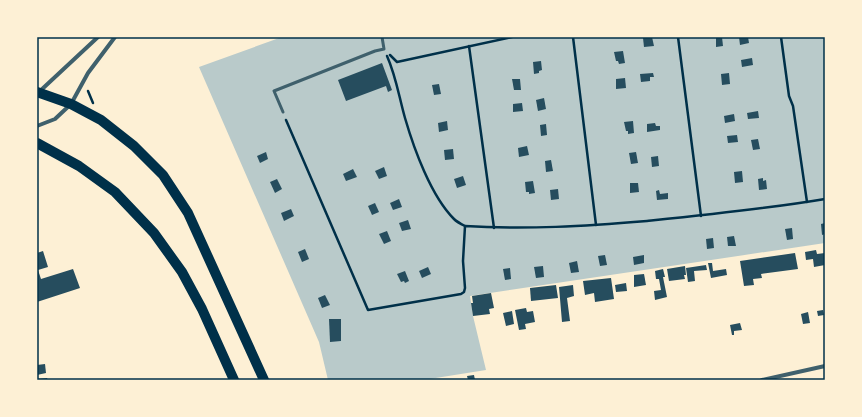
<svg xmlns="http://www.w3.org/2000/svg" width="862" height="417" font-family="'Titillium Web',sans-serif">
<rect width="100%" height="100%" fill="#fdf0d5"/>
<path fill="#b9caca" d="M282,37H825V243L470,296L473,316L486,370L423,380H328L319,342L199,67Z"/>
<g fill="#264d5e">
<path d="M648,37H652L654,46L644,47L643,38Z"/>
<path d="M716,37H722L723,46L716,47Z"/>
<path d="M739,37H748L749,43L740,45Z"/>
<path d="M623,51L625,63L619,64L618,61H616L614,52Z"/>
<path d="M752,58L753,65L742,67L741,60Z"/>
<path d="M541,61L542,70L539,71V73L534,74L533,62Z"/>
<path d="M382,63L392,90L388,92L386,86L346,101L338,80Z"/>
<path d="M653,73L654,77H650V81L641,82L640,74Z"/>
<path d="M729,73L730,84L722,85L721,74Z"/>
<path d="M625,78L626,88L616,89V79Z"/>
<path d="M512,79H520L521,90H514Z"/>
<path d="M439,84L441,94L434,95L432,85Z"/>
<path d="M544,98L546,109L538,111L536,100Z"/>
<path d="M522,103L523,111L513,112V104Z"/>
<path d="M758,111L759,118L748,119L747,113Z"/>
<path d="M734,114L735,121L725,123L724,116Z"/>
<path d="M447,121L448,130L439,132L438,123Z"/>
<path d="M633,121L634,133L628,134V131H626L624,122Z"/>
<path d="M655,123L656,126H660V130L647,132V124Z"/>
<path d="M546,124L547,135L541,136L540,125Z"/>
<path d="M737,135L738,142L728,143L727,136Z"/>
<path d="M758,139L760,149L753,150L751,140Z"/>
<path d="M527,146L529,155L519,157L518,148Z"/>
<path d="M453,149L454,159L445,160L444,150Z"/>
<path d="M266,152L268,159L260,163L257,156Z"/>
<path d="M636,152L638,163L631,164L629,153Z"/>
<path d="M658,156L659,166L652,167L651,157Z"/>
<path d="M551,160L553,171L546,172L545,161Z"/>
<path d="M384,167L387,176L379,179L375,171Z"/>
<path d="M353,169L357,177L346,181L343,174Z"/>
<path d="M742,171L743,182L735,183L734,172Z"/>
<path d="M463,176L466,185L457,188L454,179Z"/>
<path d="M763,178V181L766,180L767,189L759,190L758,179Z"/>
<path d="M277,179L282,189L275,193L270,182Z"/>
<path d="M533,181L535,193L529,194V192H526L525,182Z"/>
<path d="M630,183H638L639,192L630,193Z"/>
<path d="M558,189L559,199L551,200L550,190Z"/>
<path d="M659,190L660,194L668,193V199L657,200L656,191Z"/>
<path d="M399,199L402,207L393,210L390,203Z"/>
<path d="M375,203L379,212L372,215L368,206Z"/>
<path d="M291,209L294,216L284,221L281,213Z"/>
<path d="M408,220L411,229L402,231L399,223Z"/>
<path d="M825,223V234L822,235L821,224Z"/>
<path d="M792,228L793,239L787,240L785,229Z"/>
<path d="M387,231L391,241L384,244L379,234Z"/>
<path d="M734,236L736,246H728L727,237Z"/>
<path d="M713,238L714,248L707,249L706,239Z"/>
<path d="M305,249L309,259L302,262L298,252Z"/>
<path d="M816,250L817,254L825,253V265L814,267L813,259L806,260L805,252Z"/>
<path d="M43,251L48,267L38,270L41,279L73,269L80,288L37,302V253Z"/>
<path d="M795,253L798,269L761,274L762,278L753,279L754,285L744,286L740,261Z"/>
<path d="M605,255L607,265L600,266L598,256Z"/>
<path d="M644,255V263L634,265L633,257Z"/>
<path d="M577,261L579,272L571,273L569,263Z"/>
<path d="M708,263H712L713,271L726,269L727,275L711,278Z"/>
<path d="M706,265L707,270L694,271L695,281L688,282L686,268Z"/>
<path d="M543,266L544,277L536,278L534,267Z"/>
<path d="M685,266L686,275H684L685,279L669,281L667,269Z"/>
<path d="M428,267L431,274L422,278L419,271Z"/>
<path d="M510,268L511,279L505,280L503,269Z"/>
<path d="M663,269L665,277H663L667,297L655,300L654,291L661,290L659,279H656L655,271Z"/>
<path d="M405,271L409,281L405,283L404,281L401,282L397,274Z"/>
<path d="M644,274L646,285L634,287V275Z"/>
<path d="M611,278L614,299L595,302L594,293L585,295L583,281Z"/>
<path d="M626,283L627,291L616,292L615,285Z"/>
<path d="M556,285L558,298L531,301L530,288Z"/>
<path d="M573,285L574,296L567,298L570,321L562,322L559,287Z"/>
<path d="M491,293L494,308L489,309L490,314L473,316L471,303H473L472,296Z"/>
<path d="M325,295L330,305L322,308L318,298Z"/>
<path d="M526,308L527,312L533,311L535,322L525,324L526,329L519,330L515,310Z"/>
<path d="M823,310L824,315L818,316L817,311Z"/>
<path d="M512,311L514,324L506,326L503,313Z"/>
<path d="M808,312L810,323L803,324L801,314Z"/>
<path d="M329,319H341V341L330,342Z"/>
<path d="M740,323L742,330L734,331V335H732L730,325Z"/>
<path d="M45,364L46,373L37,375V365Z"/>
<path d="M474,375L475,380H468L467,376Z"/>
<path d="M47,378L48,380H37V379Z"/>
</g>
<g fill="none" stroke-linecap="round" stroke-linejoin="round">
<g stroke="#003049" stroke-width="2.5">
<path d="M573,37L596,225"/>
<path d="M678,37L701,216"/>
<path d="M781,37L789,96L793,106L807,202"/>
<path d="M469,46L494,228"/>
<path d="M390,55L397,62L512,37"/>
<path d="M387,56C396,76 399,97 405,118C414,149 431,196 454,219C457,222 461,224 465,226"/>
<path d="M88,91L93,103"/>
<path d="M286,120L368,310L461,294L464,292L465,288L463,261L465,226C525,230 587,226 647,221C706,215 766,209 825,199"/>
</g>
<path stroke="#3f606c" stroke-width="3" d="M283,112L274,91L375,51L384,49L382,37"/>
<g stroke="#3f606c" stroke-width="4">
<path d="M40,91L98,37"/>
<path d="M37,126L55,119L71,104L88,73L115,37"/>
<path d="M762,380L825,366"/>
</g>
<g stroke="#003049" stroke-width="10">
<path d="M37,92L71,104L101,120L134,146L163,175L188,213L264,380"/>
<path d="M37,143L79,166L115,192L154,233L182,272L202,309L234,380"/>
</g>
</g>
<rect width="862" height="417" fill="none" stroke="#fdf0d5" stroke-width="76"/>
<rect x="38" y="38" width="786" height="341" fill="none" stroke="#003049" stroke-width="1.5"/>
</svg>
